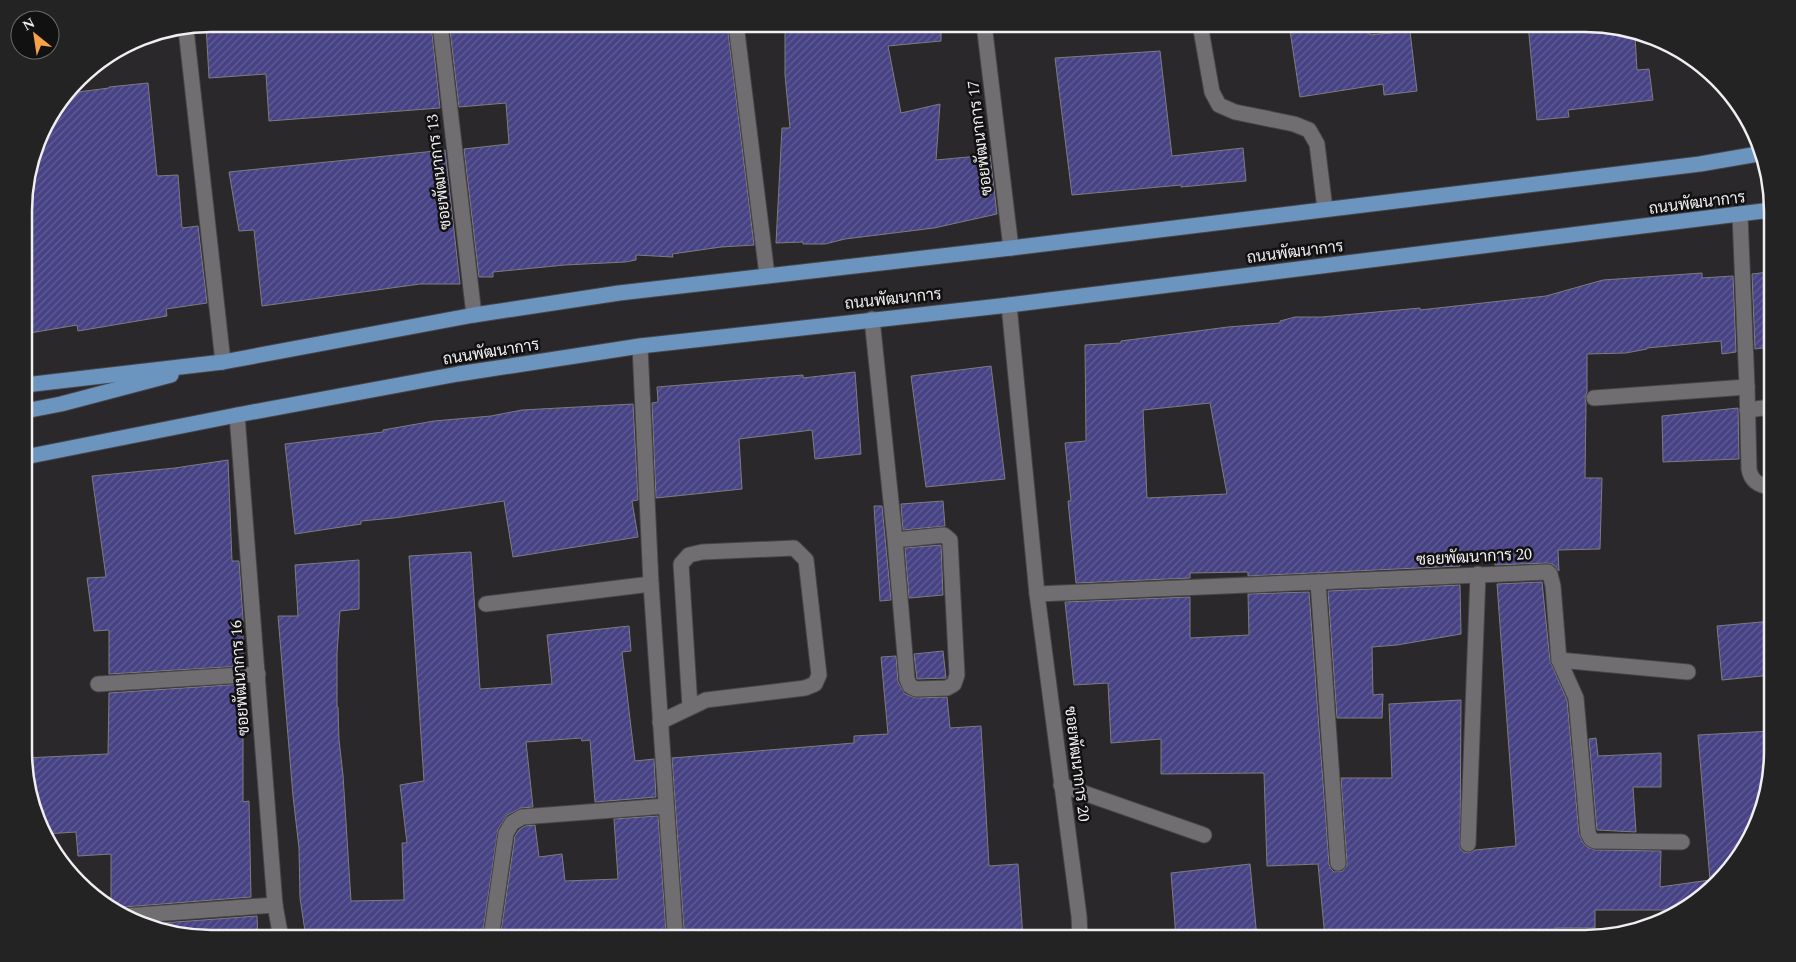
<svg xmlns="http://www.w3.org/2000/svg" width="1796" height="962" font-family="Spectral,Sarabun,serif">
<defs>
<pattern id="building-hatch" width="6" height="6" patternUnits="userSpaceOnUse" patternTransform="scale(1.25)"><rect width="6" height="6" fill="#474284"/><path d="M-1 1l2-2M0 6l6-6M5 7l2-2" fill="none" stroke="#625e96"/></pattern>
</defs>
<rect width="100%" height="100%" fill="#2a282b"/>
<g fill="url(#building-hatch)" stroke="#7c7c80" fill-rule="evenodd">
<path d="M212,24H343V29L385,24H431L440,108L269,121L266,74L209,78L206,25Z"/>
<path d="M497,24H727L754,245L721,247L672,254L673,257L636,255V260L625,262L565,265L493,272V277H479L464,149L509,144L506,103L459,107L450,30Z"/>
<path d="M785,24H941V41L888,46L901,113L940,104L936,160L990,155L997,214L934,228L845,239L825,244H803V242L776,243L782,128H790L785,75Z"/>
<path d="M1289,24H1369L1370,35L1410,31L1417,91L1384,95L1383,84L1300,97Z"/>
<path d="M1528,24H1584L1635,36L1637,70L1649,69L1653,100L1568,110L1569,117L1537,120Z"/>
<path d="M1160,51L1172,156L1243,148L1246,181L1181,187V185L1072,195L1055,58Z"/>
<path d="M148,83L157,176L178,175L182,228L198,226L207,303L166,309L167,316L78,331L77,325L24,334V199L43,129L70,93L109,88V87Z"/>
<path d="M445,150L460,284H420L262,306L254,230L239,231L229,172Z"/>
<path d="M1769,272L1771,347L1755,349L1752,274Z"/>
<path d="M1702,273V278L1733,276L1736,352L1722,354L1721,341L1647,348V349L1626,353L1587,354V392L1585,398L1586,404L1585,478H1602L1600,549L1558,550L1559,571L1554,565L1548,563L1495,565V555L1460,556V566L1248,576V572L1190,573V578L1076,583L1068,501H1071L1065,443L1086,441L1085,345L1121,343V341L1228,327L1280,323V321L1295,317H1322L1420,308V310L1546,296L1603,280ZM1210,403L1227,494L1147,498L1143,410Z"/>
<path d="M991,366L1005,479L926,487L911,376Z"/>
<path d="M855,372L861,454L815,459L812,430L739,439L742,489L656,498L652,403L658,402L657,387L803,375V378Z"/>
<path d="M633,404L638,500L632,501L638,537L513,557L504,501L394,518L361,521V524L295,534L285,444L383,432V430L434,421L491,416L522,410Z"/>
<path d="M1738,408L1739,459L1663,462L1662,416Z"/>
<path d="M228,460L232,561H239L243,619V666L109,674V630L94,631L87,578L106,577L92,476L175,468Z"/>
<path d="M943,501L945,526L903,530L901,504Z"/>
<path d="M874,506H882L891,600L880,601Z"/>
<path d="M941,545L943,595L909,598L905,548Z"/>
<path d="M471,552L480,689L552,684L547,635L629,626L631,651L622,652L635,761L654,759L656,797L595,802L590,740L582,741L581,738L526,742L533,807L521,808L507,815L498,829L482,938H306L300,898L299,848L293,796L278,616H298L295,565L359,560V609L340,611L337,653V707H338L339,740L343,775L351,901L404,900L402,843H407L400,785L424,781L409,556Z"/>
<path d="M1542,582L1550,661L1567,700L1579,834L1583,843L1587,847L1595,850L1661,851L1660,887L1710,880L1698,735L1772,731V750L1753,834L1725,874L1688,907L1666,917V910H1595V928H1556V932L1491,933L1492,938H1325L1318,864L1267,866L1264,773L1161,774V739L1111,743L1108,683L1074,685L1065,602L1190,597V638L1249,635L1248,594L1309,592L1329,864L1331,869L1334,872L1343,871L1347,863L1341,778H1392L1389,704L1461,700L1460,848L1463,852L1468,853L1475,850L1516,846L1497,584Z"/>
<path d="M1460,585L1461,634L1397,645L1372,647L1373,695L1383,694L1382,718H1337L1328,591Z"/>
<path d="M1772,621V675L1722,680L1717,626Z"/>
<path d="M943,651L946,678L917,679L914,654Z"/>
<path d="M896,656L898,682L905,694L916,698L947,697L950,728L981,726L989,866L1018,864L1023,938H681L684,930L672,758L854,743V736L888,734L881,657Z"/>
<path d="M243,684V802L249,801L251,897L124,907L118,910L111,904V854L78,856L76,832L45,834L38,822L25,775V758L108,754L109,693Z"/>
<path d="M1596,738L1598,756L1661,753V787H1633L1636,832L1597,830L1589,739Z"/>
<path d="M658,816L666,932L669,938H623L622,934L552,938H500L515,836L519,830L525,826L535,825L539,857L562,854L565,881L618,879L614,819Z"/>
<path d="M1250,864L1257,938H1176L1171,873Z"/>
<path d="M257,916L258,938H212L149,924Z"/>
</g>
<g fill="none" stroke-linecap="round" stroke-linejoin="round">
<g stroke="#484548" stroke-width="17">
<g id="minor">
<path d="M440,24L474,315"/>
<path d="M736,24L767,275"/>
<path d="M984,24L1011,248"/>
<path d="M1200,24L1212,92L1219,105L1235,112L1294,124L1309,130L1317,144L1325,209"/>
<path d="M186,29L223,362"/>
<path d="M1740,215L1747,387L1749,469C1751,481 1759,486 1772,487"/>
<path d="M1009,305L1037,594L1079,916L1080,938"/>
<path d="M872,319L895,540L907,679L910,686L916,689L947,688L954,684L957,675L950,540L944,535L895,540"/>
<path d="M640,346L651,584L675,931"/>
<path d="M1594,398L1747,387"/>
<path d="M1747,410L1771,407"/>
<path d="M237,415L275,905L281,938"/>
<path d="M1318,582L1338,863"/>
<path d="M1037,594L1548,572L1550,574L1553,586L1559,660L1576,698L1588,833L1591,839L1595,841L1682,842"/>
<path d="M486,604L651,584"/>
<path d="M1559,660L1688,672"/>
<path d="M98,684L258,674"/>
<path d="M660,722L706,700L805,688L815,684L819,675L806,560L794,548L702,552L689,555L681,564L690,707"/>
<path d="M1061,785L1204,835"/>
<path d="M1468,844L1478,574"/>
<path d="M125,916L275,905"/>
<path d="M491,938L506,833L512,823L522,817L666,806"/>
</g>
</g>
<g stroke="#484548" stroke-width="17">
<g id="major">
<path d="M25,385L223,362L474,315L619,293L1011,248L1700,164L1758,154"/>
<path d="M25,411L61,404L171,375"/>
<path d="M25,457L237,415L458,374L640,346L1009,305L1771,210"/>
</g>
</g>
<use href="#minor" stroke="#716e72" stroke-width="15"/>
<use href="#major" stroke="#6b94be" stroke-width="15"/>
</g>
<g text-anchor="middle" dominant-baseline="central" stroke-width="5" stroke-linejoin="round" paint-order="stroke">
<g font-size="16" fill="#f0eef0" stroke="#121112">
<text transform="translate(980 138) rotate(-97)">ซอยพัฒนาการ 17</text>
<text transform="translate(439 172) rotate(-97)">ซอยพัฒนาการ 13</text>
<text transform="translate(1697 203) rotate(-7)">ถนนพัฒนาการ</text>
<text transform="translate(1295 252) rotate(-7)">ถนนพัฒนาการ</text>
<text transform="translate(893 299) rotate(-6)">ถนนพัฒนาการ</text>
<text transform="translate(491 352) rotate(-9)">ถนนพัฒนาการ</text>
<text transform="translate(1474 557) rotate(-3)">ซอยพัฒนาการ 20</text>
<text transform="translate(240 678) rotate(-94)">ซอยพัฒนาการ 16</text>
<text transform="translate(1077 764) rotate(83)">ซอยพัฒนาการ 20</text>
</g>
</g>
<path d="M0 0H1796V962H0ZM211 32H1585A179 179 0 0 1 1764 211V751A179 179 0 0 1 1585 930H211A179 179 0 0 1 32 751V211A179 179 0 0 1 211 32Z" fill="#242324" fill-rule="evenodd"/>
<path fill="none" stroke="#f0eef0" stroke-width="2.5" d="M211 32H1585A179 179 0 0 1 1764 211V751A179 179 0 0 1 1585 930H211A179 179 0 0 1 32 751V211A179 179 0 0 1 211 32Z"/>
<g transform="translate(35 35) rotate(330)"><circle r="24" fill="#121112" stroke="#6b696b"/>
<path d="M0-4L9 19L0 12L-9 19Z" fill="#f7a248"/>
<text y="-8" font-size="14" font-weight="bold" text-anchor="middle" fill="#f0eef0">N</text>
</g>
</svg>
